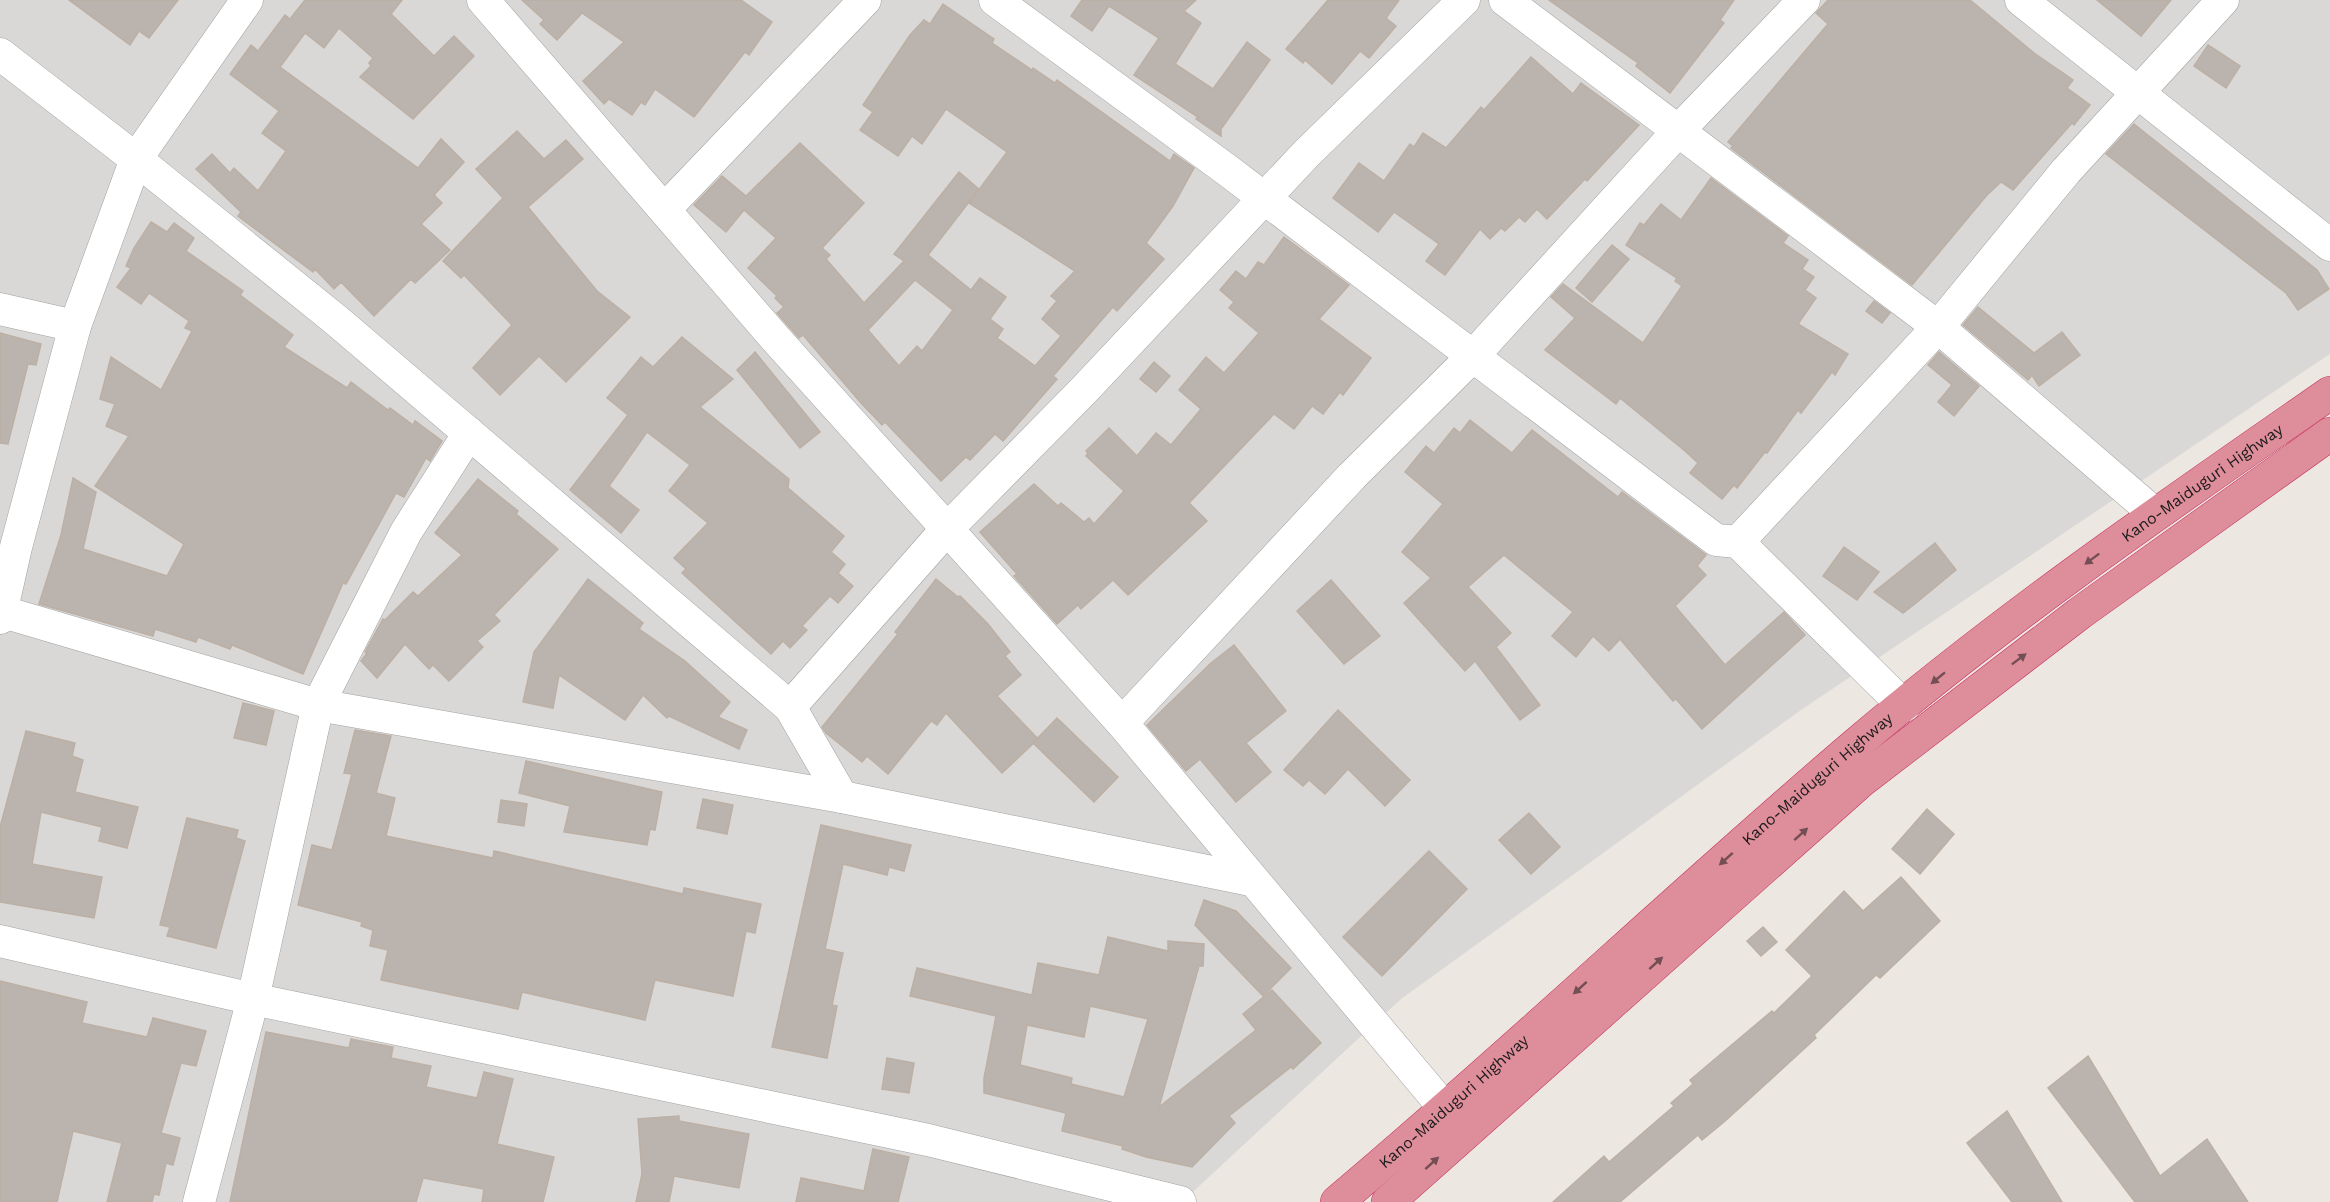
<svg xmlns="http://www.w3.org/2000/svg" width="2330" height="1202" font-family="'Work Sans',sans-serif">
<rect width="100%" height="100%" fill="#ece8e1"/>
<path fill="#d9d8d7" d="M0,0H2330V354L1801,710L1401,999L1182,1202H0Z"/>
<g fill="#bbb4ae" stroke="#bcafa4" stroke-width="1.5" fill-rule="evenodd">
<path d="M69,0H178L149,38L139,31L130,45Z"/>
<path d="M305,0H402L391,14L434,56L454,36L474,56L413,119L360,77L371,66L369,63L373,58L339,28L324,48L305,33L280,67L418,168L441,139L464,162L434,195L442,203L421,224L450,250L415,283L411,279L374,316L341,282L334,289L315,269L313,272L238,216L241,212L196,169L212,154L230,173L234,168L258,191L286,151L262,133L279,111L230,74L251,45L258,51L285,15L290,19Z"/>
<path d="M522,0H741L772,22L749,55L745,52L694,117L655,89L645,105L641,102L632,115L609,99L604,104L583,81L624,42L582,13L557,40L540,24L544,20Z"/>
<path d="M1082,0H1196L1184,11L1201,23L1175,64L1213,89L1247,42L1270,60L1221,129V136L1196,119L1198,117L1134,75L1159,38L1109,6L1092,31L1071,16Z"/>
<path d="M1328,0H1399L1386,18L1396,26L1369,58L1360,51L1332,84L1305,60L1303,63L1286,49Z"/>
<path d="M1549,0H1734L1720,20L1724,23L1670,93L1636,66L1638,63Z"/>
<path d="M1828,0H1970L2034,53L2073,80L2067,88L2090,105L2074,125L2072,123L2013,190L2001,182L1987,195L1912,285L1731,148L1733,146L1728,142L1828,24L1816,13Z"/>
<path d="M2097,0H2171L2141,36Z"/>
<path d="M943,4L994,39L992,43L1032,70L1033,68L1055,83L1057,80L1170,161L1174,154L1194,168L1173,206L1146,243L1164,259L1117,311L1113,307L1053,376L1057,379L1003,441L995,434L970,460L966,457L941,481L885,422L882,425L861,403L803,335L799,338L777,313L784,307L775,298L777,296L748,268L776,238L744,210L726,232L694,205L722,176L746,196L800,143L864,203L822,248L830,255L826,259L864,303L904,261L894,254L959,172L979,189L928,255L971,290L980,278L1006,297L990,319L1003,329L997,338L1035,366L1061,336L1042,319L1057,301L1051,296L1075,271L969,203L1007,152L946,109L922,144L912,136L898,156L860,130L873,112L863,105L910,35L924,20L930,24ZM915,280L953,310L922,351L917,346L899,366L868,330Z"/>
<path d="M2208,45L2240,66L2226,88L2194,66Z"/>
<path d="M1531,57L1573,94L1581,83L1639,125L1587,181L1585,179L1547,219L1537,209L1525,222L1519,217L1505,231L1501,228L1490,239L1480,229L1445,275L1426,261L1439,244L1394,212L1378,232L1333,198L1359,163L1384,181L1410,144L1414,147L1423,133L1446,148L1481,107L1484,110Z"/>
<path d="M2134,124L2317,270L2329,289L2298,310L2286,293L2106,154Z"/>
<path d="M517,131L544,159L566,140L583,159L528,207L597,291L630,317L566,382L539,356L500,395L473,368L512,325L464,275L461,278L443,261L503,198L476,169Z"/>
<path d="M1711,178L1788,236L1783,243L1808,260L1802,269L1814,277L1805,290L1816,298L1798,324L1848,354L1835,375L1832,372L1801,413L1798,410L1767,453L1765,452L1737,488L1734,485L1722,499L1690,473L1698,463L1685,451L1620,398L1616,404L1545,350L1575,318L1551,297L1563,284L1643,343L1682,286L1675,281L1677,278L1626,245L1640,223L1644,225L1661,204L1681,220Z"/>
<path d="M151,222L167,232L174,223L194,238L186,251L243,291L240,295L293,335L284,347L347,388L351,382L388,410L390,408L413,425L415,421L442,441L430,461L426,458L404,497L396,493L346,584L343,583L303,674L232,645L230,649L198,637L196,642L155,629L153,636L39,604L61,535L73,478L96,492L83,549L167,576L184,544L95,486L129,436L106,426L115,404L100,399L111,357L161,390L192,331L185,328L189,321L149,293L141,304L117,287L131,268L126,266L134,248Z"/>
<path d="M1284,237L1349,285L1319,319L1371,358L1343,395L1340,392L1323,414L1312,406L1294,429L1274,414L1189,503L1207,521L1128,595L1113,580L1081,609L1078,605L1057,624L1014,576L1017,574L980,532L1034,484L1058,506L1061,503L1084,522L1089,518L1094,524L1124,491L1086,456L1088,453L1086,451L1109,428L1137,456L1156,433L1171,445L1201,409L1179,390L1206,357L1224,373L1259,333L1229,308L1234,302L1220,290L1236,271L1246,279L1258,262L1264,265Z"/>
<path d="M1612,245L1629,259L1592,302L1576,288Z"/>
<path d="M1874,301L1890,313L1882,323L1866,311Z"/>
<path d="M1978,307L2034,353L2062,332L2080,355L2039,386L2032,375L2028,380L1963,325Z"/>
<path d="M0,333L41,344L36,365L28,364L8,444L0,443Z"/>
<path d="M682,337L733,379L700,407L789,479L788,488L844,536L831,552L845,564L838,573L853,586L838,603L830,596L802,626L807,630L790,648L783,641L771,654L682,573L686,569L674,558L708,523L669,491L690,465L647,432L609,486L639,510L621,533L570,490L628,415L607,398L641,357L653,367Z"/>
<path d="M755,352L820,432L800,448L737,370Z"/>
<path d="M1939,352L1979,386L1954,416L1938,402L1952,385L1928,365Z"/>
<path d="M1154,362L1170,376L1156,392L1140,379Z"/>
<path d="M1470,420L1512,453L1532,430L1618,497L1622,492L1706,555L1697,566L1706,575L1675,606L1725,665L1784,612L1805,635L1702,729L1676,699L1673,701L1620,639L1609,651L1593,636L1576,657L1552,636L1573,612L1504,555L1468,587L1511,633L1496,647L1540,705L1520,720L1475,661L1465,671L1404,603L1431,578L1402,552L1443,504L1405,472L1426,446L1434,453L1454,428L1460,433Z"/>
<path d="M478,479L518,511L516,514L558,549L494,615L500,621L477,641L483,647L449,681L433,665L429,669L405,644L377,678L361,661L367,653L365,652L383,619L385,620L413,592L418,596L462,555L435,533Z"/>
<path d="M1935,543L1956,570L1916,603L1903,613L1874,592Z"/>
<path d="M1844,547L1879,572L1857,600L1823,576Z"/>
<path d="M588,579L643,623L639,629L685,661L730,702L718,717L747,730L739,749L669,716L667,718L643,695L625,720L559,675L553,708L523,702L534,652Z"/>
<path d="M936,579L958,597L960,596L988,624L1010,652L1005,656L1021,675L997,696L1038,739L1002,773L946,713L937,725L931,721L888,774L867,756L862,762L826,733L822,727L898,634L895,632Z"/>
<path d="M1331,580L1380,636L1344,664L1297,611Z"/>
<path d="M1234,645L1286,711L1246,743L1271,772L1236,802L1200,759L1186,771L1147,725L1211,663Z"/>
<path d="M243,703L274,711L266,745L234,738Z"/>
<path d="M1338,710L1410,780L1385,806L1348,769L1325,794L1309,780L1303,786L1284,770Z"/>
<path d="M1057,718L1118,777L1094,802L1033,743Z"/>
<path d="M355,730L391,736L376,793L395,798L386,836L493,858L494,851L683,894L684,888L761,904L755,933L746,931L733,996L655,980L645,1020L522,992L518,1009L381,980L388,950L370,946L373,930L361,926L362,922L298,905L312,845L332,850L352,774L344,773Z"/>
<path d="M26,731L75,743L72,756L83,760L75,792L138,807L127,848L99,841L102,827L41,812L32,864L102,877L94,918L0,902V827Z"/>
<path d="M526,761L662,792L655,830L650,829L647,845L564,832L570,806L519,793Z"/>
<path d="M703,799L733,805L727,834L697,828Z"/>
<path d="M501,800L527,804L524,826L498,822Z"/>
<path d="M1927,809L1954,834L1920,874L1892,849Z"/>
<path d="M1529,813L1560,847L1531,874L1499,840Z"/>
<path d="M187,818L238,830L236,838L245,841L216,948L167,936L170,927L160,925Z"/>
<path d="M821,825L911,845L904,871L889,867L887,875L843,864L825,949L843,953L832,1005L837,1006L827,1058L772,1047Z"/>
<path d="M1429,851L1467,889L1382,976L1343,937Z"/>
<path d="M1901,877L1940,921L1880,978L1876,975L1814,1035L1816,1038L1724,1122L1702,1140L1698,1135L1620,1202H1553L1604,1156L1609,1162L1674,1106L1671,1103L1693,1084L1690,1080L1772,1011L1774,1013L1812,976L1786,950L1844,891L1863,911Z"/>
<path d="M1204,900L1236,911L1291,968L1263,996L1195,925Z"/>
<path d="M1763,927L1777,942L1761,956L1747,941Z"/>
<path d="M1108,937L1168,951V941L1204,944L1203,966H1199L1159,1107L1256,1030L1243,1014L1272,990L1321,1043L1293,1069L1291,1067L1229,1116L1235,1123L1192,1167L1146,1157L1122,1149L1123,1146L1062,1131L1066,1113L984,1093V1078L996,1016L910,996L917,968L1032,995L1038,963L1099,975ZM1090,1006L1148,1019L1124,1097L1071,1084L1072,1078L1020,1065L1027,1025L1084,1037Z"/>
<path d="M0,981L87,1002L82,1023L147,1037L153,1018L206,1031L196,1066L181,1063L161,1133L180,1138L173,1165L166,1163L159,1195L154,1194L152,1202H107L122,1143L73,1131L57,1202H0Z"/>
<path d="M266,1032L349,1048L351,1039L393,1047L391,1058L431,1066L426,1087L477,1098L484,1072L513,1079L497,1144L554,1157L543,1202H482L484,1189L423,1178L416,1202H230Z"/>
<path d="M2088,1056L2160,1176L2207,1139L2248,1202H2135L2048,1088Z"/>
<path d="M887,1058L914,1063L909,1093L882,1089Z"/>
<path d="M2007,1111L2062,1202H2012L1967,1143Z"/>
<path d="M679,1116V1121L749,1134L739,1188L674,1176L669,1202H636L642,1174L638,1119Z"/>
<path d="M873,1149L909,1157L898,1202H796L801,1178L864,1191Z"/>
</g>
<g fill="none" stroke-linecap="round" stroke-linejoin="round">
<g stroke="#a2a2a2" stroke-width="33">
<g id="minor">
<path d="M483,0L775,338L1122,723L1446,1110"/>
<path d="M995,0L1227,170L1696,525L1716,540L1738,542L1904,706"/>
<path d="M1505,0L1938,327L2154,513"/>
<path d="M2021,0L2330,245"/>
<path d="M0,54L136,159L336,320L790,707L842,797"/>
<path d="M665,209L865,0"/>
<path d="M0,309L75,326"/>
<path d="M1738,542L1938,327L2066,171L2223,0"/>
<path d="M0,611L318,705L842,797L1251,880"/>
<path d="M0,618L16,547L75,326L136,159L247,0"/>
<path d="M790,707L946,530L1085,389L1307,153L1464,0"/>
<path d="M1122,723L1352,476L1473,356L1679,130L1804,0"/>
<path d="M0,941L253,999L928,1140L1180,1202"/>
<path d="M199,1202L253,999L318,705L406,532L469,433"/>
</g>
</g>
<g stroke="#c73060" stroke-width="34">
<g id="highway">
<path id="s1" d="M1337,1202C1513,1054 1679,895 1854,746C2005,617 2167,506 2330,393"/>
<path d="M1388,1202L1861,781L2080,613L2330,434"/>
</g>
</g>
<use href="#minor" stroke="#fff" stroke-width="32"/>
<use href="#highway" stroke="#de8d9a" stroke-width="33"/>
</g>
<defs><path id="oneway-solid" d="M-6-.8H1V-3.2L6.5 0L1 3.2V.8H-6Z" transform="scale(1.5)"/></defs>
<g fill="#734e54">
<use href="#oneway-solid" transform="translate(2092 559) rotate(143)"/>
<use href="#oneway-solid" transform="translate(2019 659) rotate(-37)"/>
<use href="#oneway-solid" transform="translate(1938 678) rotate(141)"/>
<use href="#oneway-solid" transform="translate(1801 834) rotate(-42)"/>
<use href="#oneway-solid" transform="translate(1726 859) rotate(138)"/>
<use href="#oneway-solid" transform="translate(1656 963) rotate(-42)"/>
<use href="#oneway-solid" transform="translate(1580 988) rotate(138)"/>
<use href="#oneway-solid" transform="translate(1432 1163) rotate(-42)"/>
</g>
<g text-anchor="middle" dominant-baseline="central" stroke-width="4.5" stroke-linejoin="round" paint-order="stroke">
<g font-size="16" fill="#1b1b1b" stroke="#fff">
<text stroke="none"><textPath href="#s1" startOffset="1126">Kano-Maiduguri Highway</textPath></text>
<text stroke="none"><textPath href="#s1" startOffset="640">Kano-Maiduguri Highway</textPath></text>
<text stroke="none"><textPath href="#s1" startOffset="154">Kano-Maiduguri Highway</textPath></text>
</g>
</g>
</svg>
